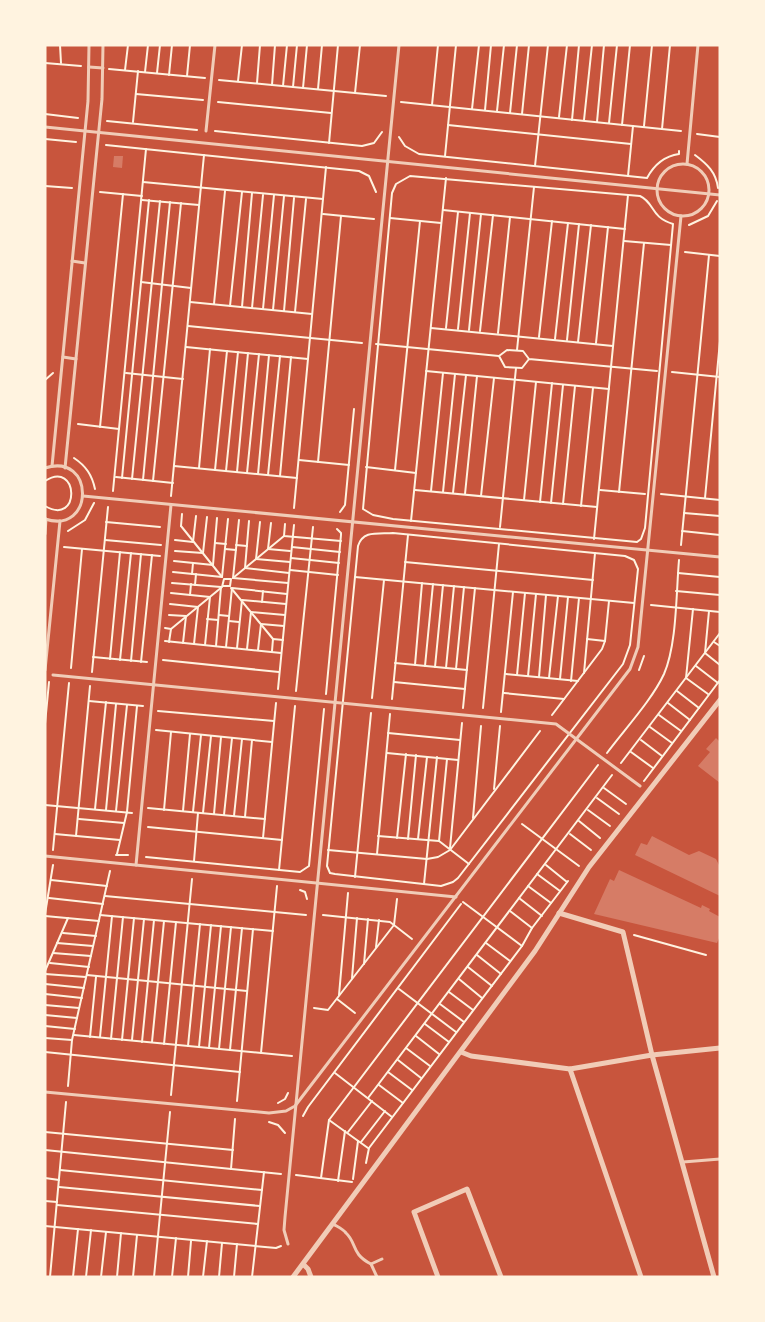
<svg xmlns="http://www.w3.org/2000/svg" width="765" height="1322" font-family="'Roboto Condensed',sans-serif">
<rect width="100%" height="100%" fill="#c8553d"/>
<g fill="#d67c66">
<path d="M114,156H123L122,168L113,167Z"/>
<path d="M716,738L720,742V783L698,766L710,752L706,749Z"/>
<path d="M652,836L689,855L699,851L716,859L720,867V896L635,855L641,843L647,845Z"/>
<path d="M619,870L701,908L702,905L710,909L709,911L720,917V936L717,943L594,914L610,879L614,881Z"/>
</g>
<g fill="none" stroke-linecap="round" stroke-linejoin="round">
<g stroke="#fff3e0" stroke-width="2">
<path d="M60,45L61,63"/>
<path d="M45,63L81,66"/>
<path d="M109,69L205,78"/>
<path d="M125,70L128,45"/>
<path d="M145,72L148,45"/>
<path d="M157,73L160,45"/>
<path d="M169,75L172,45"/>
<path d="M187,76L190,45"/>
<path d="M219,80L386,96"/>
<path d="M238,81L242,45"/>
<path d="M257,83L260,45"/>
<path d="M272,85L275,45"/>
<path d="M283,86L287,45"/>
<path d="M293,87L297,45"/>
<path d="M303,88L307,45"/>
<path d="M318,89L322,45"/>
<path d="M355,93L360,45"/>
<path d="M136,94L203,100"/>
<path d="M218,102L331,113"/>
<path d="M401,102L681,131"/>
<path d="M432,105L438,45"/>
<path d="M472,109L479,45"/>
<path d="M485,110L491,45"/>
<path d="M497,111L504,45"/>
<path d="M510,113L517,45"/>
<path d="M45,114L78,118"/>
<path d="M522,114L529,45"/>
<path d="M559,117L567,45"/>
<path d="M572,120L579,45"/>
<path d="M584,120L592,45"/>
<path d="M107,121L197,130"/>
<path d="M133,122L138,71"/>
<path d="M597,122L604,45"/>
<path d="M609,123L617,45"/>
<path d="M448,125L631,144"/>
<path d="M622,125L630,45"/>
<path d="M644,126L652,45"/>
<path d="M662,129L670,45"/>
<path d="M215,131L362,146L374,143L382,132"/>
<path d="M697,134L720,137"/>
<path d="M399,137L405,146L419,154L647,178C654,165 665,156 679,154V151"/>
<path d="M45,139L76,142"/>
<path d="M329,143L338,45"/>
<path d="M106,145L359,171L369,176L376,192"/>
<path d="M695,155C707,164 716,172 718,188"/>
<path d="M445,156L456,45"/>
<path d="M535,166L548,45"/>
<path d="M410,176L640,196C655,203 650,217 673,224L645,528L641,539L637,542L393,519L373,515L363,509L392,193L396,184Z"/>
<path d="M628,176L633,126"/>
<path d="M143,182L323,199"/>
<path d="M45,186L72,188"/>
<path d="M100,192L142,196"/>
<path d="M142,200L199,205"/>
<path d="M443,210L625,229"/>
<path d="M323,214L374,219"/>
<path d="M390,218L441,223"/>
<path d="M689,225L708,216L717,201"/>
<path d="M624,241L671,245"/>
<path d="M685,252L720,256"/>
<path d="M141,282L191,288"/>
<path d="M190,302L312,314"/>
<path d="M214,304L225,191"/>
<path d="M230,306L242,192"/>
<path d="M242,307L252,193"/>
<path d="M252,308L263,195"/>
<path d="M263,309L274,195"/>
<path d="M273,310L284,196"/>
<path d="M284,311L294,198"/>
<path d="M295,312L306,199"/>
<path d="M188,326L362,343"/>
<path d="M431,328L613,346"/>
<path d="M446,328L458,212"/>
<path d="M458,329L470,213"/>
<path d="M469,330L481,214"/>
<path d="M480,331L493,215"/>
<path d="M498,333L510,217"/>
<path d="M539,337L552,221"/>
<path d="M555,339L568,223"/>
<path d="M567,340L579,224"/>
<path d="M578,342L591,225"/>
<path d="M596,343L608,227"/>
<path d="M376,344L499,356"/>
<path d="M186,347L308,359"/>
<path d="M517,350L534,187"/>
<path d="M529,359L522,368L505,367L499,356L507,350L523,351L529,359L657,371"/>
<path d="M426,371L609,389"/>
<path d="M672,372L720,377"/>
<path d="M126,373L183,379"/>
<path d="M45,380L53,373"/>
<path d="M78,424L119,429"/>
<path d="M100,427L123,194"/>
<path d="M74,458C86,466 92,475 95,489"/>
<path d="M299,460L349,465"/>
<path d="M318,462L341,216"/>
<path d="M174,466L297,478"/>
<path d="M366,467L416,473"/>
<path d="M199,468L210,349"/>
<path d="M215,470L227,351"/>
<path d="M395,470L420,221"/>
<path d="M226,471L238,352"/>
<path d="M237,472L248,353"/>
<path d="M247,473L259,354"/>
<path d="M258,474L269,355"/>
<path d="M268,475L280,356"/>
<path d="M280,476L291,357"/>
<path d="M116,477L173,483"/>
<path d="M122,478L149,200"/>
<path d="M132,479L160,201"/>
<path d="M143,480L170,202"/>
<path d="M45,481C79,459 81,527 45,506"/>
<path d="M153,481L181,203"/>
<path d="M415,490L597,507"/>
<path d="M600,490L645,494"/>
<path d="M113,491L146,149"/>
<path d="M431,491L443,373"/>
<path d="M443,492L455,374"/>
<path d="M619,492L644,243"/>
<path d="M453,493L466,375"/>
<path d="M465,494L477,376"/>
<path d="M661,494L720,500"/>
<path d="M171,496L204,155"/>
<path d="M481,496L494,378"/>
<path d="M705,498L720,341"/>
<path d="M524,500L536,382"/>
<path d="M540,502L552,383"/>
<path d="M551,503L563,385"/>
<path d="M563,504L575,386"/>
<path d="M581,506L593,388"/>
<path d="M294,508L326,167"/>
<path d="M340,512L345,505L354,409"/>
<path d="M684,513L720,516"/>
<path d="M239,520L233,578L288,583"/>
<path d="M249,521L245,568L289,573"/>
<path d="M411,521L446,178"/>
<path d="M106,522L160,527"/>
<path d="M260,522L256,559L290,562"/>
<path d="M271,523L268,549L290,551"/>
<path d="M285,524L284,536L341,541"/>
<path d="M181,526L222,577"/>
<path d="M181,526L182,514"/>
<path d="M500,527L516,368"/>
<path d="M68,531L85,520L94,503"/>
<path d="M682,531L720,535"/>
<path d="M393,533L625,556L634,560L638,569L630,645L623,664L458,878L453,882L441,886L335,874L330,873L327,866L358,546C363,530 378,534 393,533Z"/>
<path d="M594,539L628,195"/>
<path d="M105,540L161,545"/>
<path d="M175,540L193,542L196,516"/>
<path d="M215,543L226,544"/>
<path d="M236,545L247,546"/>
<path d="M681,545L709,255"/>
<path d="M64,547L160,556"/>
<path d="M292,547L340,552"/>
<path d="M225,549L236,550"/>
<path d="M175,551L203,553L207,517"/>
<path d="M291,558L339,563"/>
<path d="M174,561L213,565L217,518"/>
<path d="M405,562L593,580"/>
<path d="M290,570L338,575"/>
<path d="M173,572L222,577L228,519"/>
<path d="M678,573L720,577"/>
<path d="M192,574L193,563"/>
<path d="M355,577L634,603"/>
<path d="M233,578L284,536"/>
<path d="M172,583L221,587L216,646"/>
<path d="M195,585L196,574"/>
<path d="M231,588L273,639"/>
<path d="M676,591L720,595"/>
<path d="M171,593L210,597L205,645"/>
<path d="M190,595L191,584"/>
<path d="M262,602L263,591"/>
<path d="M170,604L198,607L194,644"/>
<path d="M651,605L720,612"/>
<path d="M693,609L686,678L708,694"/>
<path d="M709,611L705,653L720,665"/>
<path d="M169,615L186,616L183,643"/>
<path d="M219,615L229,616"/>
<path d="M207,619L218,620"/>
<path d="M229,621L239,622"/>
<path d="M165,628L171,629L169,642"/>
<path d="M171,629L222,587L224,579H231L230,586H223"/>
<path d="M587,639L605,641"/>
<path d="M165,641L281,653"/>
<path d="M714,642L720,646"/>
<path d="M226,647L232,588L287,594"/>
<path d="M237,648L242,600L286,604"/>
<path d="M247,649L251,612L285,615"/>
<path d="M258,650L261,624L284,626"/>
<path d="M272,651L273,639L283,640"/>
<path d="M93,657L147,662"/>
<path d="M110,659L120,552"/>
<path d="M120,660L131,553"/>
<path d="M163,660L279,672"/>
<path d="M131,661L141,554"/>
<path d="M141,662L152,555"/>
<path d="M395,663L467,670"/>
<path d="M415,665L422,583"/>
<path d="M425,666L433,584"/>
<path d="M696,666L718,683"/>
<path d="M435,667L443,585"/>
<path d="M71,668L82,549"/>
<path d="M446,668L454,586"/>
<path d="M456,669L464,587"/>
<path d="M639,670L644,656"/>
<path d="M92,672L108,507"/>
<path d="M584,673L595,553"/>
<path d="M506,674L578,681"/>
<path d="M517,675L525,593"/>
<path d="M528,676L536,594"/>
<path d="M539,677L546,595"/>
<path d="M549,678L558,596"/>
<path d="M560,679L568,597"/>
<path d="M571,681L579,598"/>
<path d="M394,682L465,689"/>
<path d="M278,689L294,525"/>
<path d="M296,691L313,527"/>
<path d="M677,691L699,708"/>
<path d="M504,693L564,699"/>
<path d="M326,694L341,535V533L337,529"/>
<path d="M372,698L384,580"/>
<path d="M392,699L408,535"/>
<path d="M89,701L143,706"/>
<path d="M668,703L690,720"/>
<path d="M463,708L475,588"/>
<path d="M483,708L499,544"/>
<path d="M158,711L274,721"/>
<path d="M501,712L513,592"/>
<path d="M552,715L602,649L605,641L609,601"/>
<path d="M659,715L681,731"/>
<path d="M45,724L49,682"/>
<path d="M650,727L672,743"/>
<path d="M156,730L272,742"/>
<path d="M388,733L460,740"/>
<path d="M641,740L662,756"/>
<path d="M631,752L653,768"/>
<path d="M387,753L458,760"/>
<path d="M607,753C624,730 652,700 664,674C677,644 676,594 679,560"/>
<path d="M621,763L720,633"/>
<path d="M644,781L720,680"/>
<path d="M604,788L626,804"/>
<path d="M494,789L500,726"/>
<path d="M597,798L619,814"/>
<path d="M45,805L132,813"/>
<path d="M148,808L265,819"/>
<path d="M95,809L106,702"/>
<path d="M106,810L116,704"/>
<path d="M164,810L171,732"/>
<path d="M588,810L610,826"/>
<path d="M116,811L127,705"/>
<path d="M183,811L190,734"/>
<path d="M193,812L201,735"/>
<path d="M203,813L211,736"/>
<path d="M214,814L221,737"/>
<path d="M224,815L232,738"/>
<path d="M234,816L242,739"/>
<path d="M245,817L252,740"/>
<path d="M473,818L481,726"/>
<path d="M79,819L124,823"/>
<path d="M579,821L600,838"/>
<path d="M522,824L579,866"/>
<path d="M148,827L282,840"/>
<path d="M55,834L120,840"/>
<path d="M570,834L591,850"/>
<path d="M76,836L90,686"/>
<path d="M378,836L439,841L469,864"/>
<path d="M263,838L276,703"/>
<path d="M397,838L406,754"/>
<path d="M408,839L416,755"/>
<path d="M418,839L427,757"/>
<path d="M439,841L447,759"/>
<path d="M450,848L462,723"/>
<path d="M53,850L69,683"/>
<path d="M328,850L427,859L438,857L450,850L540,731"/>
<path d="M117,854L127,812L137,706"/>
<path d="M377,854L390,714"/>
<path d="M116,855H128"/>
<path d="M146,857L300,872L309,866L324,709"/>
<path d="M194,861L198,813"/>
<path d="M546,865L567,882"/>
<path d="M279,870L295,706"/>
<path d="M537,874L560,891"/>
<path d="M355,877L371,713"/>
<path d="M51,880L107,886"/>
<path d="M424,884L437,757"/>
<path d="M528,886L551,903"/>
<path d="M300,890L305,892L307,899"/>
<path d="M105,896L306,915"/>
<path d="M49,898L103,904"/>
<path d="M519,898L542,916"/>
<path d="M463,902L522,946"/>
<path d="M510,911L532,928"/>
<path d="M45,914L53,865"/>
<path d="M100,915L273,931"/>
<path d="M323,915L390,922L412,939"/>
<path d="M45,916L99,921"/>
<path d="M63,933L96,936"/>
<path d="M634,935L706,955"/>
<path d="M57,943L93,946"/>
<path d="M486,943L510,961"/>
<path d="M376,947L379,920"/>
<path d="M53,953L91,956"/>
<path d="M477,955L501,974"/>
<path d="M50,963L89,967"/>
<path d="M364,964L368,919"/>
<path d="M468,967L492,986"/>
<path d="M45,971L68,918"/>
<path d="M45,974L86,977"/>
<path d="M87,975L247,991"/>
<path d="M352,978L357,918"/>
<path d="M459,979L482,998"/>
<path d="M45,984L84,988"/>
<path d="M399,989L456,1032"/>
<path d="M449,992L473,1010"/>
<path d="M45,994L82,998"/>
<path d="M339,995L348,893"/>
<path d="M337,999L355,1013"/>
<path d="M440,1004L464,1022"/>
<path d="M45,1005L79,1008"/>
<path d="M314,1008L328,1010L394,925L397,899"/>
<path d="M45,1015L77,1018"/>
<path d="M425,1024L449,1042"/>
<path d="M45,1026L75,1029"/>
<path d="M74,1035L292,1056"/>
<path d="M416,1036L439,1054"/>
<path d="M90,1037L96,977"/>
<path d="M100,1037L112,916"/>
<path d="M45,1038L72,1040"/>
<path d="M111,1039L123,917"/>
<path d="M122,1040L134,918"/>
<path d="M132,1040L144,919"/>
<path d="M142,1042L154,920"/>
<path d="M152,1042L164,921"/>
<path d="M164,1044L176,922"/>
<path d="M188,1046L200,924"/>
<path d="M199,1047L211,925"/>
<path d="M209,1048L221,926"/>
<path d="M406,1048L430,1066"/>
<path d="M219,1049L231,927"/>
<path d="M230,1050L242,928"/>
<path d="M45,1052L240,1072"/>
<path d="M261,1053L277,886"/>
<path d="M398,1060L421,1078"/>
<path d="M388,1072L412,1090"/>
<path d="M335,1073L392,1117"/>
<path d="M379,1085L403,1103"/>
<path d="M68,1086L72,1040L110,871"/>
<path d="M171,1095L192,879"/>
<path d="M368,1098L612,775"/>
<path d="M237,1101L253,929"/>
<path d="M278,1103L285,1099L288,1093"/>
<path d="M303,1116L308,1107L461,904"/>
<path d="M329,1120L368,1148"/>
<path d="M269,1122L278,1125L285,1133"/>
<path d="M45,1132L233,1150"/>
<path d="M348,1132L372,1101"/>
<path d="M361,1142L385,1111"/>
<path d="M45,1150L281,1174"/>
<path d="M366,1163L369,1148L522,946L532,928L568,881"/>
<path d="M231,1169L235,1119"/>
<path d="M60,1170L262,1190"/>
<path d="M296,1175L352,1182"/>
<path d="M45,1178L59,1180"/>
<path d="M321,1178L329,1120L598,765"/>
<path d="M353,1179L358,1141"/>
<path d="M338,1181L345,1131"/>
<path d="M59,1187L260,1206"/>
<path d="M45,1201L57,1202"/>
<path d="M57,1205L258,1224"/>
<path d="M45,1226L276,1248L281,1246"/>
<path d="M50,1277L66,1102"/>
<path d="M73,1277L78,1229"/>
<path d="M86,1277L91,1230"/>
<path d="M101,1277L106,1232"/>
<path d="M117,1277L121,1233"/>
<path d="M133,1277L137,1235"/>
<path d="M154,1277L170,1112"/>
<path d="M172,1277L176,1238"/>
<path d="M188,1277L191,1241"/>
<path d="M203,1277L207,1241"/>
<path d="M219,1277L222,1243"/>
<path d="M234,1277L237,1244"/>
<path d="M252,1277L264,1172"/>
</g>
<g stroke="#f1ccb7" stroke-width="3">
<path d="M89,67L103,68"/>
<path d="M45,127L720,195"/>
<path d="M206,131L215,45"/>
<circle cx="683" cy="190" r="26"/>
<path d="M687,164L698,45"/>
<path d="M72,261L85,263"/>
<path d="M63,357L76,359"/>
<path d="M52,466L88,101L89,45"/>
<path d="M45,468C95,452 95,535 45,519"/>
<path d="M65,468L102,99L103,45"/>
<path d="M83,496L720,557"/>
<path d="M45,534L46,519"/>
<path d="M45,670L60,521"/>
<path d="M53,675L556,724L640,786"/>
<path d="M45,856L456,897"/>
<path d="M136,865L171,505"/>
<path d="M45,1092L269,1113L286,1111L295,1106L630,669L638,647L681,216"/>
<path d="M683,1162L720,1159"/>
<path d="M333,1224C338,1227 343,1229 346,1233C357,1243 351,1254 371,1264L382,1259"/>
<path d="M288,1244L284,1230L285,1217L399,45"/>
<path d="M371,1264L377,1277"/>
</g>
<g stroke="#f1ccb7" stroke-width="5">
<path d="M559,913L623,932L652,1055L714,1277"/>
<path d="M461,1052L471,1056L570,1069L652,1055L720,1048"/>
<path d="M570,1069L641,1277"/>
<path d="M303,1264L308,1269L311,1277"/>
<path d="M293,1277L535,951L589,867L720,700"/>
<path d="M438,1277L414,1212L467,1189L501,1277"/>
</g>
</g>
<rect width="765" height="1322" fill="none" stroke="#fff3e0" stroke-width="93"/>
</svg>
